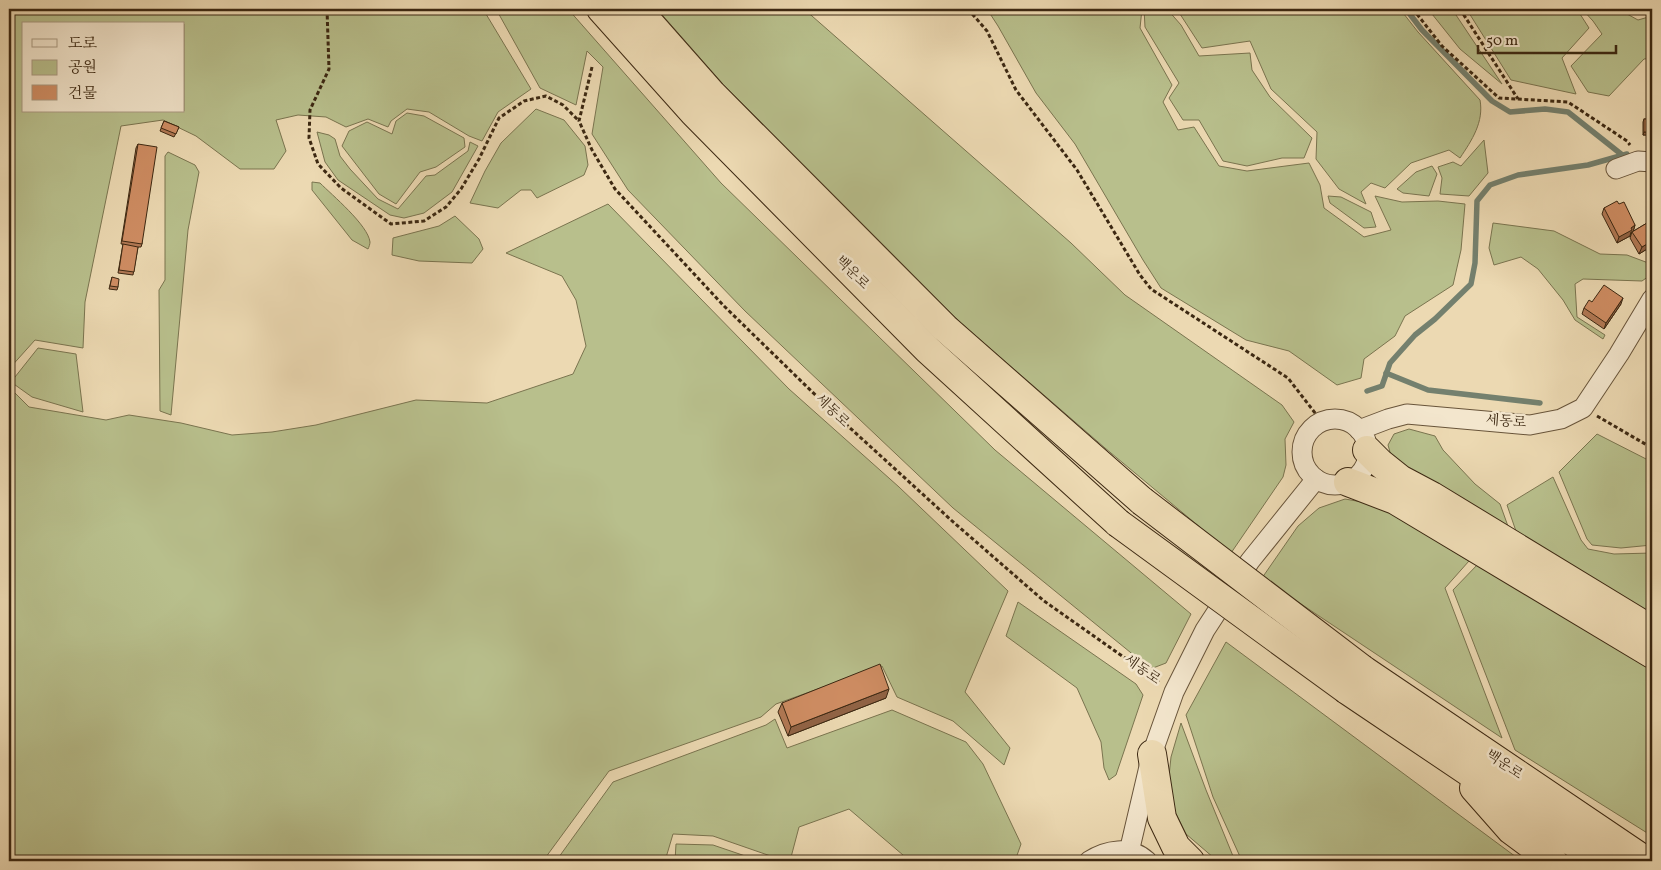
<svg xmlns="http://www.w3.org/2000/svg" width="1661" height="870" font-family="Vollkorn,'Noto Serif KR',serif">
<rect width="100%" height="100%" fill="#ecd9b2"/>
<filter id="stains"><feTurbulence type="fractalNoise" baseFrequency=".004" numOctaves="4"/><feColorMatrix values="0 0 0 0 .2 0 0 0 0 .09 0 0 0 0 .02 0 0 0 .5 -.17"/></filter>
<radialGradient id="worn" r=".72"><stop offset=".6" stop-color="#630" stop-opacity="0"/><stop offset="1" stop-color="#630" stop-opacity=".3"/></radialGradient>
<g fill="#b8bf8c" stroke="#7a744f" fill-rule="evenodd">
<path d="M9,9H483L531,89L498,112L482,141L469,136L429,112L407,109L391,121L388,127L368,119L346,127L326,117L298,115L276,120L286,151L274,169H240L196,136L163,120L121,126L85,302L83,348L35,340L9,369ZM24,24H184V111H24Z"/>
<path d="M496,9H568L721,183L995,450L1191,614L1166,663L1153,668L1141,661L953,508L745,311L628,190L592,134L603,67L587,51L576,105L540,88Z"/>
<path d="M657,9H804L1071,243L1125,295L1282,405L1294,422L1285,439L1286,465L1283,477L1231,553L1105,448L962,324L722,83Z"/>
<path d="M987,9H1142L1140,28L1172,85L1163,102L1178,130L1194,127L1219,166L1247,171L1309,163L1320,185L1324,208L1364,237L1391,230L1375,196L1402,202L1438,201L1465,204L1461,250L1453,285L1405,316L1395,336L1364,359L1361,378L1337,385L1289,351L1246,340L1161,288L1143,260L1075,144L1036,93L998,26Z"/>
<path d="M1144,9H1167L1181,25L1199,56L1250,53L1252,70L1270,97L1312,138L1304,158H1282L1247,166L1223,161L1199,120H1183L1169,98L1179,83L1145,27Z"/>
<path d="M1175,9H1400L1418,32L1480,100C1484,122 1472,140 1460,158L1449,150L1411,163L1385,188L1371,183L1361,192L1366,204L1339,189L1316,159L1317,132L1271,89L1250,41L1202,48L1180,14Z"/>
<path d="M1428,9H1452L1502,84L1460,49Z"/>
<path d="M1474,9H1574L1580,14L1589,28L1562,58L1576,94L1511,80L1469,13Z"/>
<path d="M1582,9H1618L1638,20L1652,16V58L1644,59L1609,96L1588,92L1571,66L1602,34L1593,21Z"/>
<path d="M536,109L564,120L585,146L588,165L584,175L537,198L531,190H521L498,208L470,203L485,171L501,143Z"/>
<path d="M407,113L424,116L464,138L465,147L436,167L420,172L396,204L379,194L342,146L349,131L367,122L392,134L396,121Z"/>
<path d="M317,132L329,135L335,139L340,156L350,169L378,199L398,209L426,176L435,175L468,151L470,142L478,146L452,192L424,213L404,218L390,215L338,180L325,162Z"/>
<path d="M1484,140L1488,173L1469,196L1440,194L1442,178L1438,167L1453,162L1461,166Z"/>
<path d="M168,152L195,165L199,172L188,230L171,415L160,411L159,290L165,280V156Z"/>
<path d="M1432,166L1437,174L1429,196L1403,193L1397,189L1416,172Z"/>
<path d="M312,182L320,183C332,195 368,225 370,242C370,244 369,247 368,249L352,240L312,190Z"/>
<path d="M1328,196L1341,197L1371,212L1376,227L1364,228L1330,203Z"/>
<path d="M608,204L789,389L899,487L1008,591L965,692L1010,748L1004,765L953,721L897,697L882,666L776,704L761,717L609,771L543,861H9V387L29,407L106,420L129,415L181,423L232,435L272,432L316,425L416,400L487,403L573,374L586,346L576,300L562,276L506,253Z"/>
<path d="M455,216L479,239L483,249L472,263L419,261L392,255L393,238L439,226Z"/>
<path d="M1493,223L1554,231L1600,254L1627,255L1651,264L1652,263V274L1642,281L1583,279L1575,284L1577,317L1605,335L1603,339L1575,320L1563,300L1538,269L1521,257L1494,265L1489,248Z"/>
<path d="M38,348L76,354L83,412L32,397L11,382Z"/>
<path d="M1409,429L1435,436L1443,450L1475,484L1500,504L1509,529L1392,459L1388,445L1394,434Z"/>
<path d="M1597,434L1652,462V545L1621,548L1592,545L1587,539L1559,472Z"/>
<path d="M1553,477L1581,540L1588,549L1614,554L1652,553V619L1518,537L1507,505Z"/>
<path d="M1345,499L1379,505L1469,561L1445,588L1502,738L1262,578L1298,526L1319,508Z"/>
<path d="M1479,563L1652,667V836L1515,750L1453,590Z"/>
<path d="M1018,602L1136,684L1143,695L1116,775L1109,780L1104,768L1101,742L1077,688L1006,636Z"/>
<path d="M1226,642L1512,854L1522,861H1242L1213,797L1186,715Z"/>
<path d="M892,710L966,742L983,764L1021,844L1015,861H910L849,809L799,827L790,861H785L713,836L673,834L665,861H556L613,782L766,725L775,719L787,748Z"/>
<path d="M1181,723L1206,790L1235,861H1222L1214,858L1186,834L1173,808L1169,776L1171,757Z"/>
<path d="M676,844L713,845L760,861H675Z"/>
</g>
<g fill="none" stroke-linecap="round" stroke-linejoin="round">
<g stroke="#74806e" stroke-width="5.5">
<path d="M1406,9L1422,30L1492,101L1510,112L1545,109L1568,112L1621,154"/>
<path d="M1386,373L1428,390L1540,403"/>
<path d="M1367,391L1382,386L1390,363L1415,335L1435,319L1471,284L1475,263L1477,201L1490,185L1518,175L1588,165L1627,154"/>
</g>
<g stroke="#68543a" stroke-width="21">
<g id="minor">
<path d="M1616,169L1638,161L1652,162"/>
<circle cx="1335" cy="452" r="33"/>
<path d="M1359,430L1388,419L1407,414L1530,425L1561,419L1583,408L1619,354L1652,299"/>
<path d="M1129,852L1152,754L1174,692L1205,630L1250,561L1316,479"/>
<path d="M1089,861C1106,850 1130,845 1147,861"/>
</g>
</g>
<g stroke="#3c2812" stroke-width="30">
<g id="highway">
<path d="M601,9L694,113L928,350L1118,523"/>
<path d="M637,9L712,94L945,328L1142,501"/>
<path d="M1367,450L1380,463L1400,479L1432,496L1652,630"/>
<path d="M1348,482L1395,500L1652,654"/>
<path d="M1362,669L1646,861"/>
<path d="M1347,690L1601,861"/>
<path d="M1152,754L1162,818L1176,847L1190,861"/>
<path d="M1474,788L1511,830L1553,861"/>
</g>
</g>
<g stroke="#3c2812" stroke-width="3" stroke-dasharray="4 2.5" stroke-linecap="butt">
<path d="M327,9L329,69L310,110L309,138L318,164L341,188L391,224L424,221L446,207L461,189L479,159L499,118L524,101L546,96L563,105L579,121"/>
<path d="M968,9L987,31L1016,90L1077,170L1140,275L1151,289L1288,378L1322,422"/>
<path d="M1413,9L1442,46L1499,98L1568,102L1627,141L1630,145"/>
<path d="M1460,9L1518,99"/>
<path d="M592,67L579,121L592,150L615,189L724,306L838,417L951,520L1044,601L1159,682"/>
<path d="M1597,416L1652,448"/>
</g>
<use href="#minor" stroke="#f3e6cd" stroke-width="19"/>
<use href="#highway" stroke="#ecd9b2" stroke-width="28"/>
<g stroke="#3c2812" stroke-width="30" stroke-linecap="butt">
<g id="highway-bridge">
<path d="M1142,501L1362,669"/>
<path d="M1118,523L1347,690"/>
</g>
</g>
<use href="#highway-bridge" stroke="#ecd9b2" stroke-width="28"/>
</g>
<g fill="#b27955" stroke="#3c2812">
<path d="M1644,119H1652V135H1643V122Z"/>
<path d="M164,121L179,127L174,137L160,131Z"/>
<path d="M138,144L142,244L141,247H138L133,275L118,273L123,244H121L136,148Z"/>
<path d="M1619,204L1635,225L1633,232H1631L1630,236L1617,243L1602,214L1604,208Z"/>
<path d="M1652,220V246L1639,254L1630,238L1632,232Z"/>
<path d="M112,277L118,287L117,290L109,289Z"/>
<path d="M1592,302L1621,304L1604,329L1582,314L1584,308Z"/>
<path d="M886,698L788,736L778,712L782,703Z"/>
</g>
<g fill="#916345" stroke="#3c2812">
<path d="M1644,132H1652V135H1643Z"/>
<path d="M1635,225L1633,232H1631L1630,236L1617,243L1619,237Z"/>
<path d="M1652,241V246L1639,254L1642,247Z"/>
<path d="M1623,298L1621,304L1604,329L1606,323Z"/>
<path d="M889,689L886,698L788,736L791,727Z"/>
</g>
<g fill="#cf8d63" stroke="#3c2812">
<rect x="1644" y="119" width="8" height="13"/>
<path d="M164,121L179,127L176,134L161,128Z"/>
<path d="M138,144L157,147L142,244L122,241Z"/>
<path d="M1617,201L1619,204L1624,202L1635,225L1631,228L1632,230L1619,237L1604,208Z"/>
<path d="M1652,220V241L1642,247L1632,232Z"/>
<path d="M123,244L138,247L134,272L119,270Z"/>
<path d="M112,277L119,279L118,287L110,286Z"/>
<path d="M1604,285L1623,298L1606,323L1584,308L1589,300L1592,302Z"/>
<path d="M880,664L889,689L791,727L782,703Z"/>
</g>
<g text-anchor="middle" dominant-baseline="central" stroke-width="5" stroke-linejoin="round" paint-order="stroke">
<g font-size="14" fill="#3c2812" stroke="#f3e6cd">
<text transform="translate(852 273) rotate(45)">백운로</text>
<text transform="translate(832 411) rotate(44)">세동로</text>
<text transform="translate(1506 422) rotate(4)">세동로</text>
<text transform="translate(1142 670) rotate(35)">세동로</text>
<text transform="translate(1504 765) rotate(34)">백운로</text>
</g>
</g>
<rect width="1661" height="870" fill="none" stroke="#ecd9b2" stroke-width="30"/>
<rect x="10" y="10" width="1641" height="850" fill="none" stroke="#3c2812" stroke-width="2.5"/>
<rect x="15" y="15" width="1631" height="840" fill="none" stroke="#3c2812"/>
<rect x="22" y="22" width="162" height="90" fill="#f3e6cd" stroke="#aa9a82"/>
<rect x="32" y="39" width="25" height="8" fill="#f3e6cd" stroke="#aa9a82"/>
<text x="68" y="48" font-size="15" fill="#3c2812">도로</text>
<rect x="32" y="60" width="25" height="15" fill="#b8bf8c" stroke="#aa9a82"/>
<text x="68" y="72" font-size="15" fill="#3c2812">공원</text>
<rect x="32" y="85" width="25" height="15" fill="#cf8d63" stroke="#aa9a82"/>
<text x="68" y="98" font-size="15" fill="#3c2812">건물</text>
<path d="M1478 45v8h138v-8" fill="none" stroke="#3c2812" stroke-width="2.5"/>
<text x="1486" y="45" font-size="15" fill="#3c2812" stroke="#f3e6cd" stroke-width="4" paint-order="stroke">50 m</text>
<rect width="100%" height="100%" filter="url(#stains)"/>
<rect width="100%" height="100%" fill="url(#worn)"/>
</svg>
